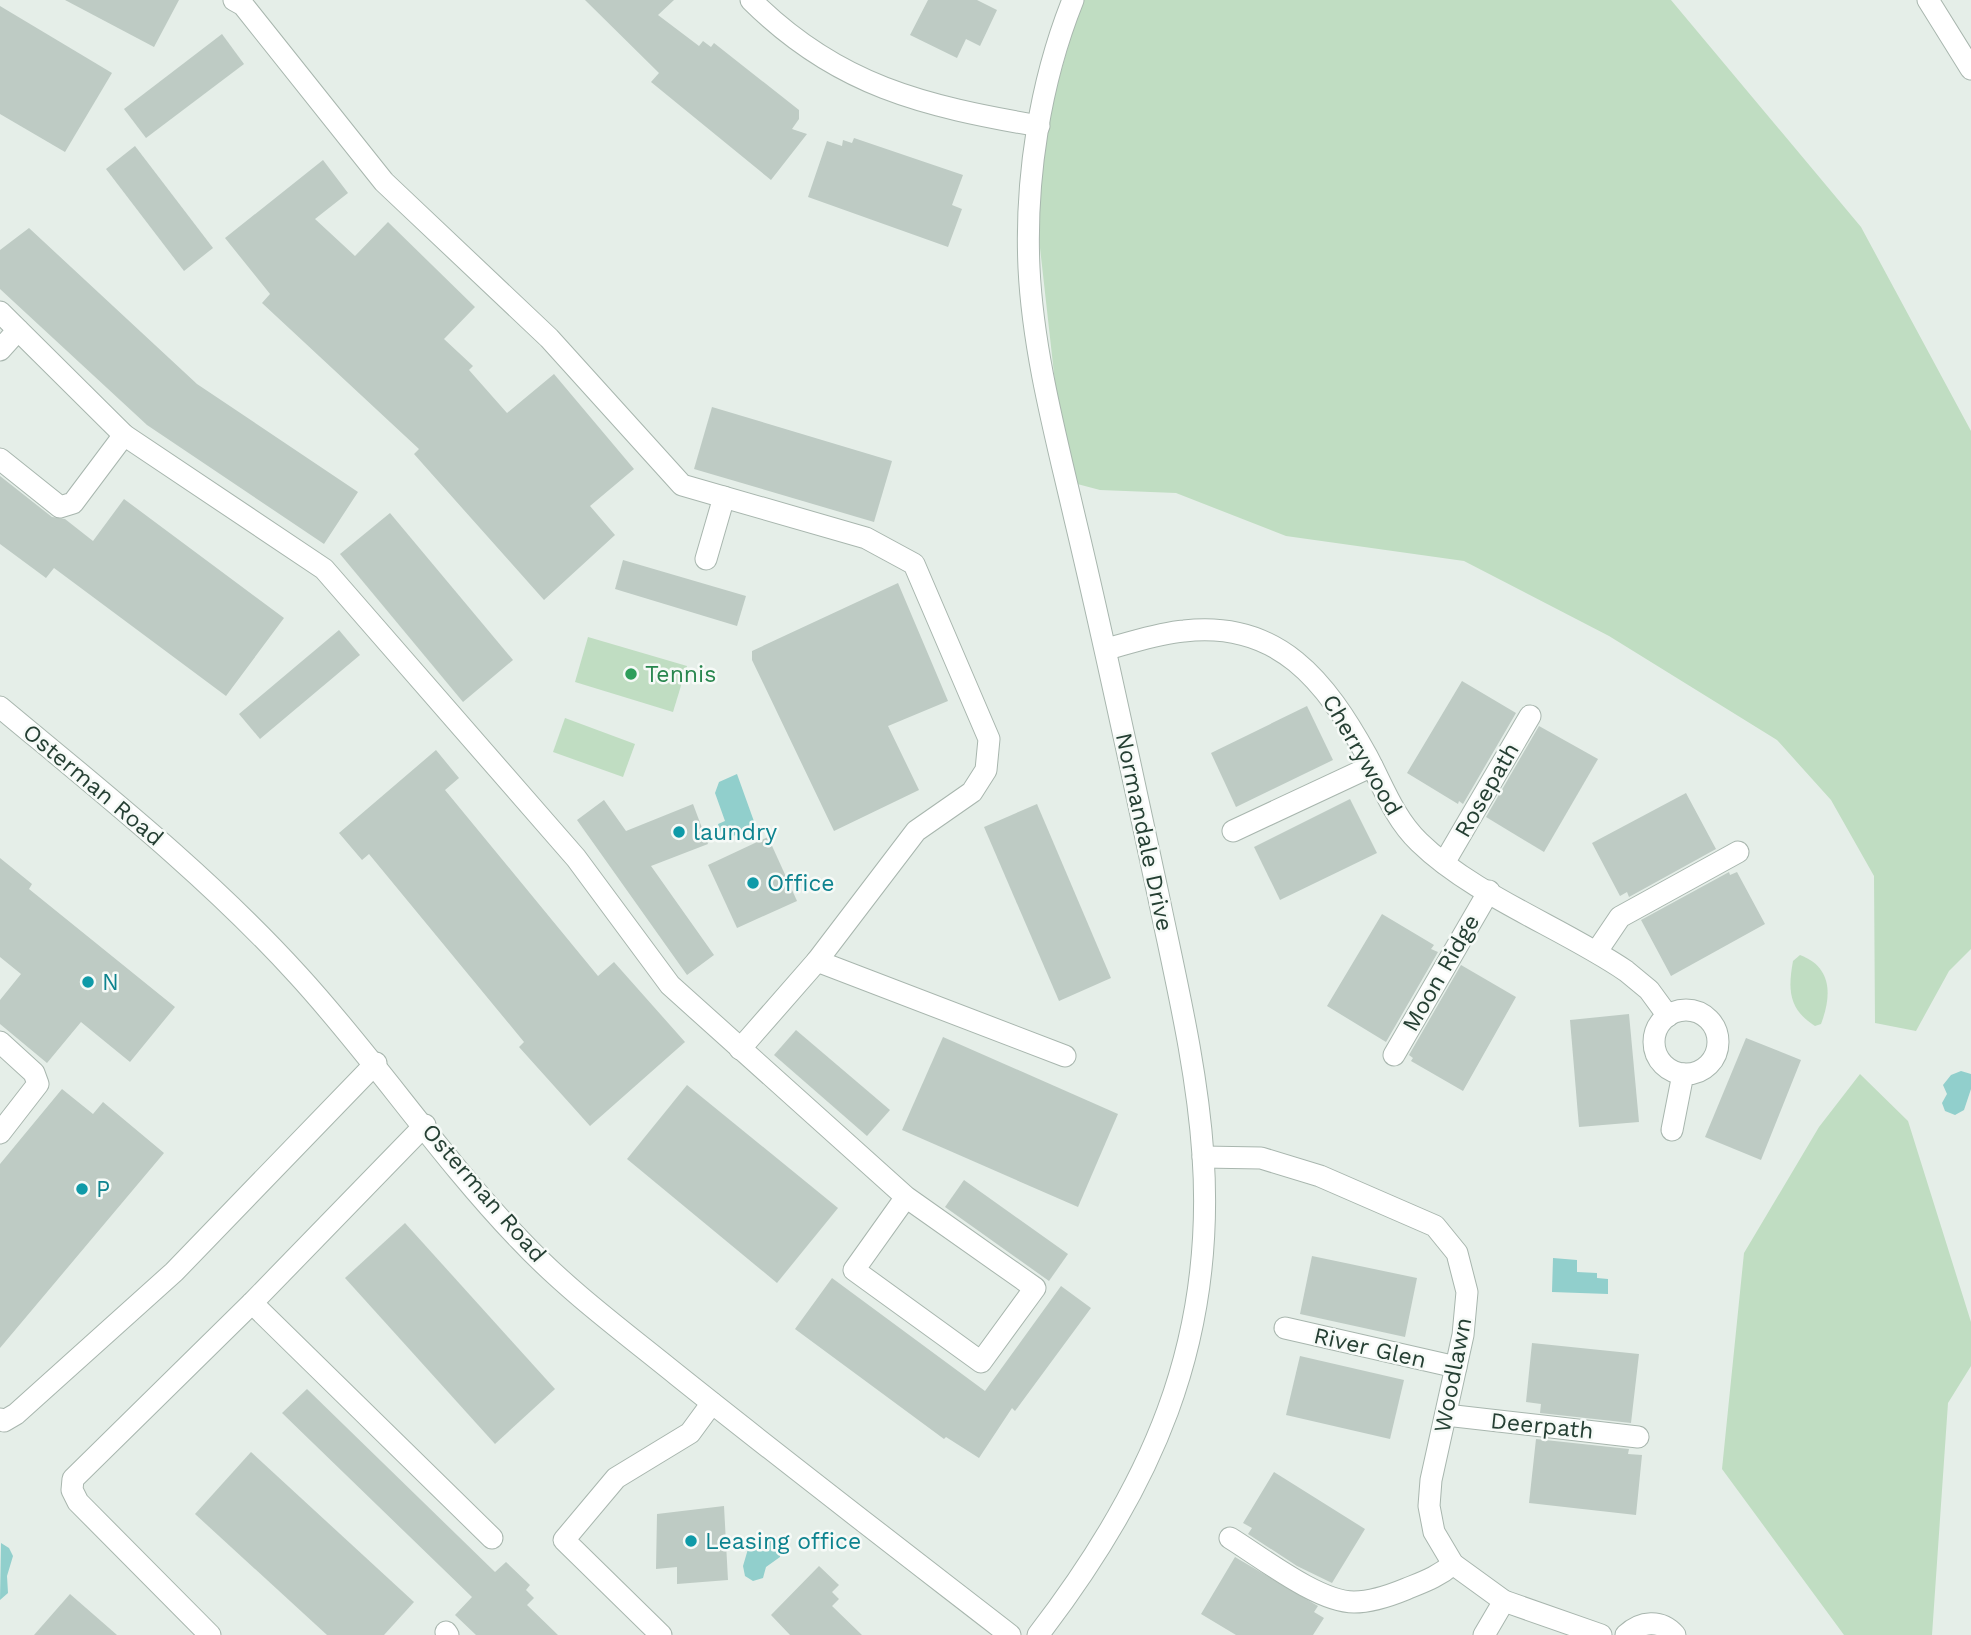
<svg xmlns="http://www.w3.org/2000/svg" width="1971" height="1635" font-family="'Work Sans',sans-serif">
<rect width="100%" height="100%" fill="#e5eee8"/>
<g fill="#c0ddc2">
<path d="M1081,0H1671L1861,227L1971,431V949L1949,971L1916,1031L1875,1023L1874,876L1831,800L1777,740L1609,636L1464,561L1286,536L1176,493L1100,490L1066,481L1032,176Z"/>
<path d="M588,637L687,666L673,712L575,682Z"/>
<path d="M565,718L635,744L623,777L553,752Z"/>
<path d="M1800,955C1832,967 1832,995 1821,1024L1815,1026C1788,1009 1788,989 1793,961Z"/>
<path d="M1860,1074L1908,1121L1971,1322V1366L1948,1403L1932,1635H1844L1722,1469L1744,1253L1819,1127Z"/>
</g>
<g fill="#91cfcc">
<path d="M737,774L756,827L723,840L718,824L725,821L715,793L719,782Z"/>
<path d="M1961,1071L1971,1074V1089L1964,1110L1955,1115L1945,1111L1942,1103L1947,1094L1943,1085L1951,1075Z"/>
<path d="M1553,1258L1577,1260V1272L1597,1273V1278L1608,1279V1294L1552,1292Z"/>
<path d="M769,1538L780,1543V1557L766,1567L763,1578L753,1581L745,1576L743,1566L748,1549Z"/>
<path d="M1,1543L9,1548L13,1556L7,1576L8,1593L0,1600Z"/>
</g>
<g fill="#becbc4">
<path d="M65,0H179L154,47Z"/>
<path d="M585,0H674L658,15L699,46L703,41L711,47L714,43L799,110V119L792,129L807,134L771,180L651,82L659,73Z"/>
<path d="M928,0H977L997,10L980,46L966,39L957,58L910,35Z"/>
<path d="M0,6L112,73L65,152L0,114Z"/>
<path d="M222,34L244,64L146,138L124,109Z"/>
<path d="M854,138L963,175L952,205L962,209L948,247L808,197L827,141L842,146L843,140L852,143Z"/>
<path d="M135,146L213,248L184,271L106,169Z"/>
<path d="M323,160L348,193L315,219L355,256L388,222L475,307L444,339L473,366L469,370L507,413L554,374L634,469L590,506L615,535L544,600L414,454L419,449L262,303L270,294L225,238Z"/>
<path d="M29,228L197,384L358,492L324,544L147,425L0,289V250Z"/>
<path d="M712,407L892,461L874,522L694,469Z"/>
<path d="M0,476L52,517L65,519L93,541L124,499L284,618L226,696L54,568L46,578L0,544Z"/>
<path d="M390,513L513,660L463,702L340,554Z"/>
<path d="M623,560L746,596L737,626L615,589Z"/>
<path d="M898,583L948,701L888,726L919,790L834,831L752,660V651Z"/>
<path d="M339,630L360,655L260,739L239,714Z"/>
<path d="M1462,681L1516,713L1463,804L1459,801L1458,804L1407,773Z"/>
<path d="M1307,706L1333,760L1236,807L1211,753Z"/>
<path d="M1539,726L1598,759L1544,852L1486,817Z"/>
<path d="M436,750L459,778L445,790L598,976L614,962L685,1042L590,1126L519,1047L524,1042L369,854L362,860L339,833Z"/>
<path d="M1686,793L1716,849L1629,897L1627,892L1620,896L1592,843Z"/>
<path d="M1350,799L1377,853L1280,900L1254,847Z"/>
<path d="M604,800L626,831L693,804L708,844L651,866L714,955L687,975L577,820Z"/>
<path d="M1037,804L1111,978L1059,1001L984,827Z"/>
<path d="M768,837L797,901L737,928L708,865Z"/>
<path d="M0,858L32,884L29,889L175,1007L130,1062L81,1022L47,1063L0,1024V1000L21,974L0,957Z"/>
<path d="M1729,872L1730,875L1737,872L1765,924L1671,976L1641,920Z"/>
<path d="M1382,914L1434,945L1431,949L1438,952L1386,1042L1327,1006Z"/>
<path d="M1461,965L1516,997L1463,1091L1411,1061L1413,1058L1409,1055Z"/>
<path d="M1629,1014L1639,1122L1579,1127L1570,1020Z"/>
<path d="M796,1030L890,1110L867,1136L774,1055Z"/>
<path d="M943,1037L1118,1114L1078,1207L902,1130Z"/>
<path d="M1746,1038L1801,1060L1761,1160L1705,1137Z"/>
<path d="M687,1085L838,1208L777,1283L627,1159Z"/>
<path d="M62,1089L93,1114L103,1102L164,1153L0,1348V1164Z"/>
<path d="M964,1180L1068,1254L1049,1281L945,1207Z"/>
<path d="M405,1223L555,1389L495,1444L345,1278Z"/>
<path d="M1312,1256L1417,1278L1405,1337L1300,1314Z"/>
<path d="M832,1278L985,1391L1061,1286L1091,1308L1015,1411L1012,1408L979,1458L946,1437L944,1439L795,1329Z"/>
<path d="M1532,1343L1639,1354L1631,1423L1540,1413L1541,1404L1526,1402Z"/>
<path d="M1300,1356L1404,1380L1390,1439L1286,1415Z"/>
<path d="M307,1389L495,1572L506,1562L530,1585L526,1590L534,1598L527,1605L558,1635H476L455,1615L472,1597L282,1413Z"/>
<path d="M1536,1439L1629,1449L1628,1454L1642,1455L1636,1515L1529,1503Z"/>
<path d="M251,1452L414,1602L384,1635H327L195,1514Z"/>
<path d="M1274,1472L1365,1529L1332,1583L1297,1566L1248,1534L1252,1528L1243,1523Z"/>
<path d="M724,1506L728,1580L677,1584V1567L656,1569L657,1514Z"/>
<path d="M1235,1557L1318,1606L1314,1612L1324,1618L1313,1635H1236L1201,1614Z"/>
<path d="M819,1566L839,1585L832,1592L839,1599L832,1606L862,1635H790L771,1615Z"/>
<path d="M70,1594L117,1635H34Z"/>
</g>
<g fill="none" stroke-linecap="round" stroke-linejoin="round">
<g stroke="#a8b6ae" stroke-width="23">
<g id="minor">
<path d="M234,0L243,5L384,182L549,338L682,485L866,538L914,564L989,739L986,770L972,792L916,831L817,961L740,1049"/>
<path d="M751,0C837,86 924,106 1039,126"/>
<path d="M1928,0L1971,69"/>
<path d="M0,312L124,435L324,569L576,858L670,985L906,1197L1035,1288L981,1362L854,1270L906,1197"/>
<path d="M0,350L18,330"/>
<path d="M0,459L60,507L73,503L124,435"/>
<path d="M706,559L724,497"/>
<path d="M1106,649C1131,643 1158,633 1184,631C1279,620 1326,682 1367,756C1383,786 1394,818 1419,842C1473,895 1563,928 1626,971L1649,990L1668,1016"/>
<path d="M0,707C102,792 208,876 298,975C376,1060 440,1157 520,1240C567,1290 624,1332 677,1375C787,1463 899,1549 1010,1635"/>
<path d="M1233,831L1372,766"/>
<path d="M1444,863L1530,716"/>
<path d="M1597,951L1620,917L1738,852"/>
<path d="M817,961L1065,1056"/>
<circle cx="1686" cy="1042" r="32"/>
<path d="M0,1042L34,1073L38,1084L0,1133"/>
<path d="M1394,1055L1489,891"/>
<path d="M1672,1130L1683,1074"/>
<path d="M1203,1157L1261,1158L1320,1176L1435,1226L1457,1253L1467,1292L1463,1335L1431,1480L1429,1506L1434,1532L1453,1564L1504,1601L1601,1635"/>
<path d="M252,1303L492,1538"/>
<path d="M1285,1328L1456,1367"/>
<path d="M1446,1415L1638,1437"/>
<path d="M0,1419L4,1421L16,1414L174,1272L376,1063"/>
<path d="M1230,1538C1261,1557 1318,1602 1354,1602C1372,1602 1389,1596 1406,1589C1423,1582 1438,1577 1453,1564"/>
<path d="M446,1632L448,1635"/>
<path d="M210,1635L78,1502L72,1490L73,1479L252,1303L425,1125"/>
<path d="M661,1635L564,1540L616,1478L690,1433L712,1403"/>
<path d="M1038,1635C1151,1488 1216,1344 1203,1155C1197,1067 1176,981 1158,894C1131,769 1105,644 1075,519C1056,437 1033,352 1029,268C1025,179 1040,82 1073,0"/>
<path d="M1484,1635L1504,1601"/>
<path d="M1626,1635C1641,1621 1661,1619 1675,1635"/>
</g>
</g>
<use href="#minor" stroke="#fff" stroke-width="21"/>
</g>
<circle fill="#2e9e5b" stroke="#f6faf7" stroke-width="2.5" cx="631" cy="674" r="7"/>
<g fill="#0f9aa8" stroke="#f6faf7" stroke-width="2.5">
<circle cx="679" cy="832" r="7"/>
<circle cx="753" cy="883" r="7"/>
<circle cx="88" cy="982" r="7"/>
<circle cx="82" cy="1189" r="7"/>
<circle cx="691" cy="1541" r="7"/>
</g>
<g text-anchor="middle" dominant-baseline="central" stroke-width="5" stroke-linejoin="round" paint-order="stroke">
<g font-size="23" fill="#27864d" stroke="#f6faf7" text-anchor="start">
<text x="645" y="674">Tennis</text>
</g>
<g font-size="23" fill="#253f33" stroke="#f6faf7">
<text transform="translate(1362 755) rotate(60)">Cherrywood</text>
<text transform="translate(93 785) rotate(40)">Osterman Road</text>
<text transform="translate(1487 790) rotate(-60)">Rosepath</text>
<text transform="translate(1144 832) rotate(78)">Normandale Drive</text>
<text transform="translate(1441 973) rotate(-60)">Moon Ridge</text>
<text transform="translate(484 1193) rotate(49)">Osterman Road</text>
<text transform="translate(1370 1348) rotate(13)">River Glen</text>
<text transform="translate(1453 1375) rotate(-79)">Woodlawn</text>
<text transform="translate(1542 1426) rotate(6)">Deerpath</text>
</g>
<g font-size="23" fill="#0d838f" stroke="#f6faf7" text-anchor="start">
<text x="693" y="832">laundry</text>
<text x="767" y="883">Office</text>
<text x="102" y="982">N</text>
<text x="96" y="1189">P</text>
<text x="705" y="1541">Leasing office</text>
</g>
</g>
</svg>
